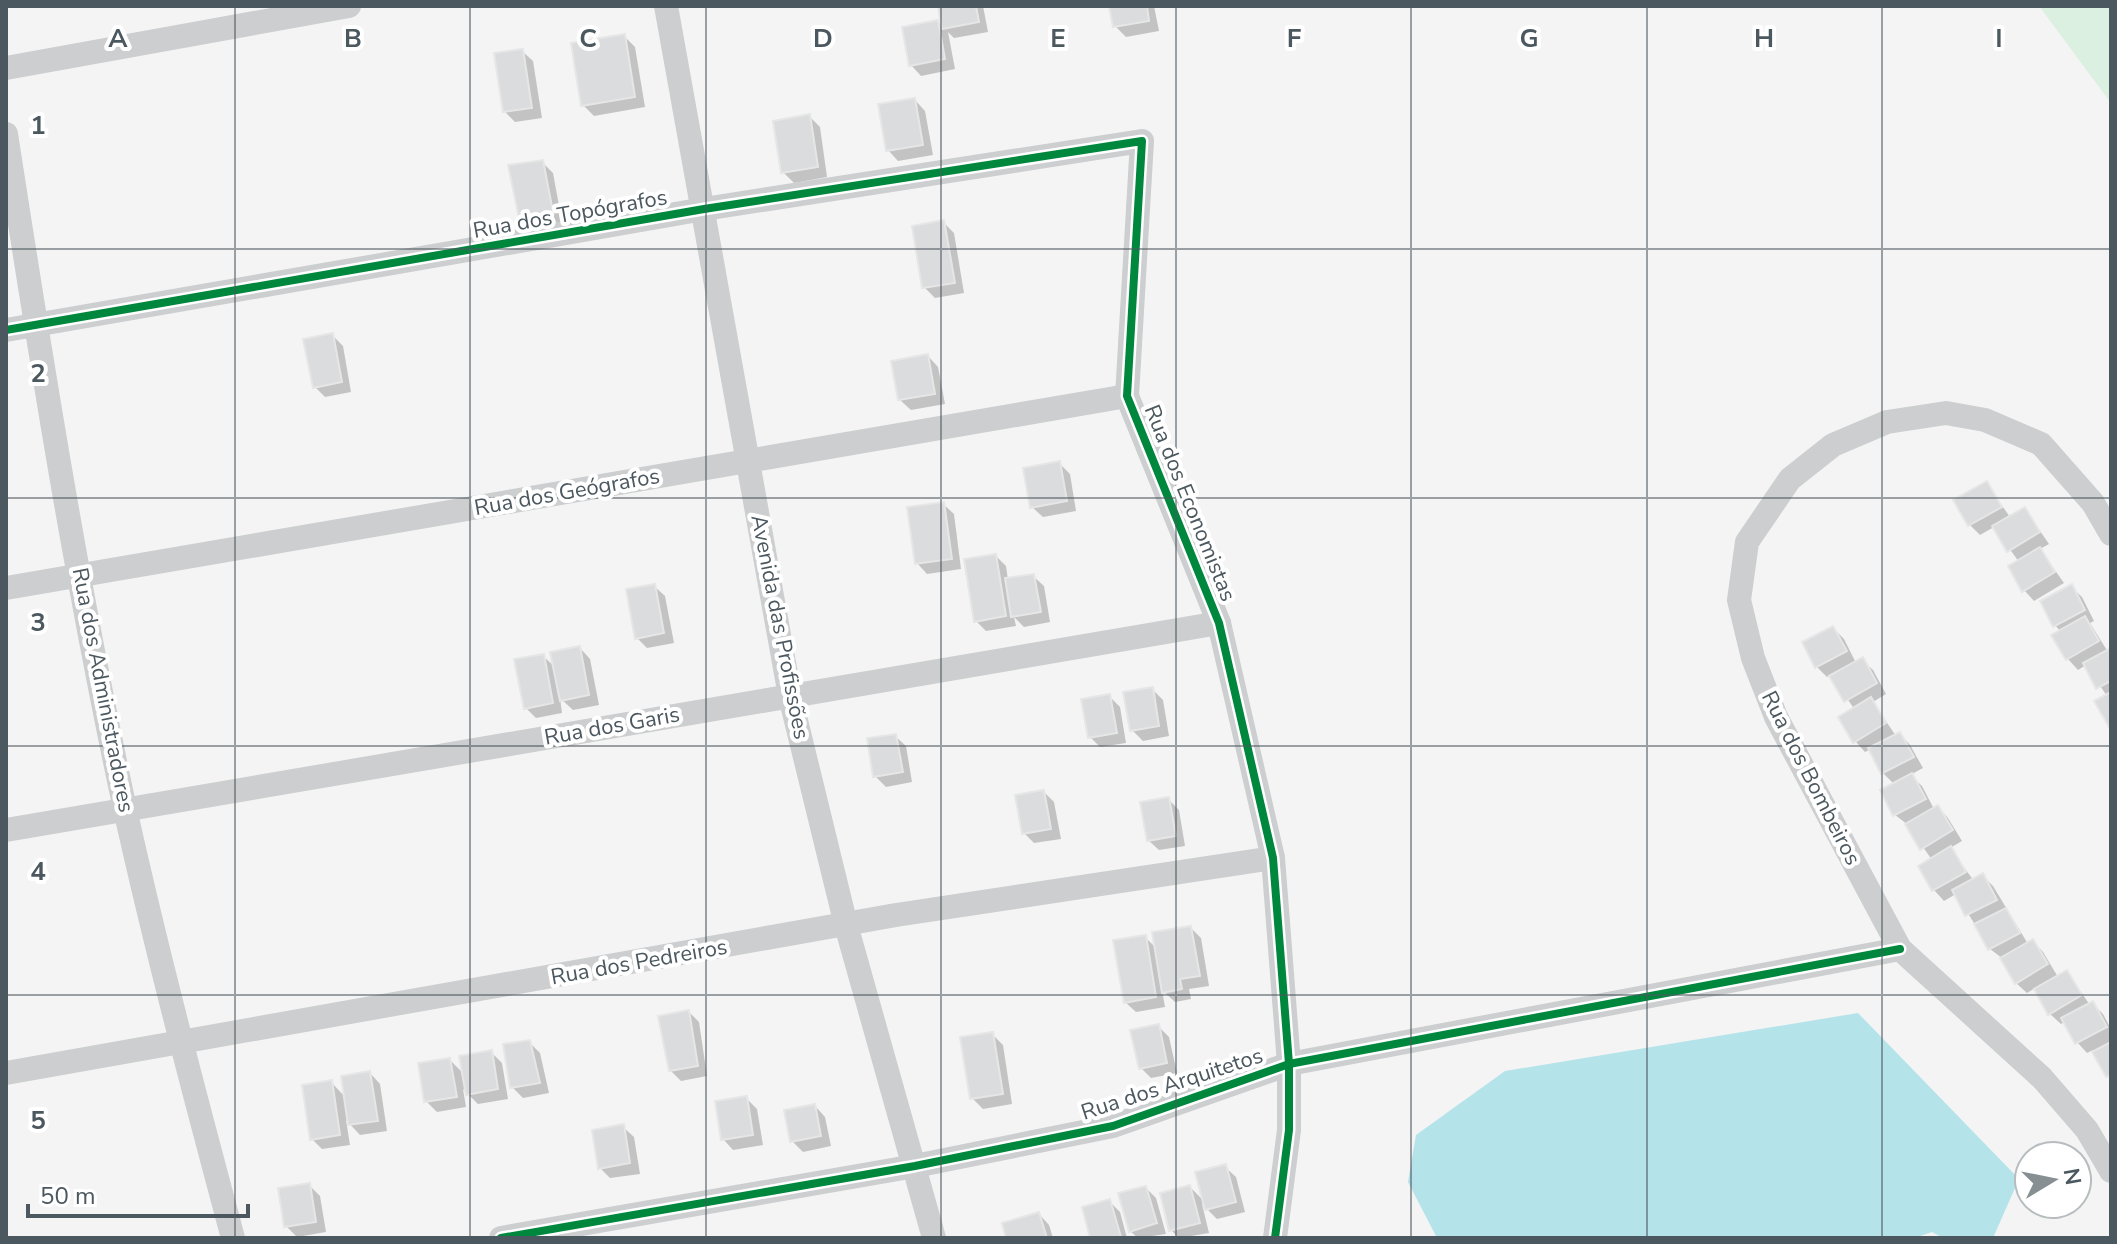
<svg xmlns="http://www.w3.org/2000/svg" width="2117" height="1244" font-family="'Nunito Sans',sans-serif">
<rect width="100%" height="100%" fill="#f4f4f4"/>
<path fill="#dbf0e1" d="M2039,6H2111V103Z"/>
<path fill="#b4e3ea" d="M1858,1013L2019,1179L1993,1238H1943L1932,1232L1914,1238H1437L1408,1182L1416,1135L1505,1071Z"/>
<g fill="#0003">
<path d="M940,6H983L988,32L954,38L948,32L955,69L921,76L911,65L938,22L944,28Z"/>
<path d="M1111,6H1154L1159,31L1126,37L1115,26Z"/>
<path d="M624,36L635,47L645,107L594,116L583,105Z"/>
<path d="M522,51L533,61L542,118L515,122L505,112Z"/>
<path d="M915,100L925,111L933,155L898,161L888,150Z"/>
<path d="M809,116L820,127L827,177L794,183L783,172Z"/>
<path d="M543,163L553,173L562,222L532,227L521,217Z"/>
<path d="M944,223L954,233L964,293L935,298L924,287Z"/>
<path d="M332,335L343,346L351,392L325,397L315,387Z"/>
<path d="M928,356L938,367L945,404L911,410L900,400Z"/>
<path d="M1059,463L1070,474L1076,511L1043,517L1032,507Z"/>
<path d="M1986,483L2010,517L2025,509L2049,544L2040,549L2064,583L2034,601L2024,590L2019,562L1994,527L1980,535L1970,525Z"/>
<path d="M943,504L954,514L961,569L927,574L917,563Z"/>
<path d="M996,556L1006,566L1008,580L1033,576L1044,586L1050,622L1024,627L1014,617L1016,626L986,631L976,621Z"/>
<path d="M654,586L665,596L674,643L647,648L637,638Z"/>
<path d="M2071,587L2082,597L2094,621L2090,623L2108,652L2111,650V726L2107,696L2086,665L2078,670L2068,659L2054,636L2061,632L2055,625Z"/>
<path d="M1833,628L1844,639L1856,663L1862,660L1873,670L1886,694L1873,702L1896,736L1900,734L1910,745L1923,768L1910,775L1922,786L1934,809L1938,807L1948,818L1962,841L1950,848L1974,881L1983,876L1993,886L2028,944L2033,941L2043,952L2058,977L2067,972L2090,1005L2093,1004L2103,1014L2111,1029V1080L2093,1050L2087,1053L2077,1042L2066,1021L2061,1024L2050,1014L2035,988L2027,993L2016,983L2002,958L1990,949L1956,894L1944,901L1934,890L1920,867L1932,860L1907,824L1895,815V785L1883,773L1871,749L1865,752L1855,741V710L1831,675L1827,677L1817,667Z"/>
<path d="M580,648L590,659L599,705L573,710L560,698L562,713L536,718L526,708L543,656L556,668Z"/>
<path d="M1152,689L1163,700L1169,736L1143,741L1132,730Z"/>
<path d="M1109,696L1120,707L1126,743L1100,747L1090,737Z"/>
<path d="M895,736L906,746L912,782L886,787L875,776Z"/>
<path d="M1044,792L1054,802L1061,839L1034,843L1024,833Z"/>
<path d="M1168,799L1179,810L1185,846L1159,850L1148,840Z"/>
<path d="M1191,928L1201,938L1209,986L1189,989L1191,999L1175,1002L1162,990L1165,1007L1136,1012L1125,1002L1145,937L1157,949Z"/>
<path d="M689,1012L699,1022L707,1076L681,1081L670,1070Z"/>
<path d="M1158,1026L1169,1037L1177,1073L1151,1078L1141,1068Z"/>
<path d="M992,1034L1003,1045L1012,1104L983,1109L972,1098Z"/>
<path d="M529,1042L540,1053L549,1093L523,1098L512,1087Z"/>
<path d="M491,1052L502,1063L508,1099L478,1104L463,1089L466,1107L437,1112L426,1101L450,1060L465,1075Z"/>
<path d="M370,1073L380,1084L387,1131L360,1135L346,1120L350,1145L322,1149L312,1139L331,1082L346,1098Z"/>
<path d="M746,1098L757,1109L763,1145L733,1150L723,1139Z"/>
<path d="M815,1106L825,1117L831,1146L803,1152L792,1141Z"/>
<path d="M623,1127L634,1137L640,1174L610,1178L600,1168Z"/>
<path d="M1225,1167L1236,1177L1245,1212L1217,1219L1202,1204L1209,1233L1179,1238L1171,1230L1190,1187L1205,1202Z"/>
<path d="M309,1185L320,1196L326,1232L297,1237L286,1226Z"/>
<path d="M1146,1188L1156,1198L1166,1234L1138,1238L1130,1231Z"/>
<path d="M1109,1201L1120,1212L1127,1238H1092L1084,1208Z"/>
<path d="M1039,1214L1049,1225L1053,1238H1008Z"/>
</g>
<g fill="#dbdcdd" stroke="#e6e6e6" stroke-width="2">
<path d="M938,6H976L979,22L942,29Z"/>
<path d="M1109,6H1147L1149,21L1113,27Z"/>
<path d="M938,20L945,59L909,66L902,27Z"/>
<path d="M625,34L635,97L581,106L571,43Z"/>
<path d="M523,49L532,108L503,112L494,53Z"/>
<path d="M915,98L923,145L886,151L878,104Z"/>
<path d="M810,114L818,167L781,173L773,121Z"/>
<path d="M543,160L553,212L519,218L508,165Z"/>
<path d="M944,220L955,283L922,288L912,226Z"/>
<path d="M333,333L342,382L313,388L303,339Z"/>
<path d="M928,354L935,394L898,400L891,361Z"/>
<path d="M1060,461L1067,501L1030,508L1023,468Z"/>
<path d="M1987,481L2002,507L1968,526L1953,500Z"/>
<path d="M944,502L952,559L915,564L907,507Z"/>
<path d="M2025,507L2040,532L2007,552L1992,526Z"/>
<path d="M2040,547L2055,572L2022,592L2008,566Z"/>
<path d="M996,554L1006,616L974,622L964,559Z"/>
<path d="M1034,574L1041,612L1011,617L1005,578Z"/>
<path d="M655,584L664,633L635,639L626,589Z"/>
<path d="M2072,584L2085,610L2053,627L2040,601Z"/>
<path d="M2085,616L2099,641L2066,660L2051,635Z"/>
<path d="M1833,626L1847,651L1815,668L1802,642Z"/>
<path d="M580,646L589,695L560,701L550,652Z"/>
<path d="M2111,648V681L2096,689L2083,663Z"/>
<path d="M544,654L553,703L524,709L514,659Z"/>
<path d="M1863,657L1877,683L1844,702L1829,676Z"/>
<path d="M1153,687L1159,726L1130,731L1123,692Z"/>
<path d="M2111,692V726L2109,727L2094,701Z"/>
<path d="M1110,694L1117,733L1088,738L1081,699Z"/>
<path d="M1871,697L1886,723L1853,743L1838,717Z"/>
<path d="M1900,732L1914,757L1881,774L1868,748Z"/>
<path d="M896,734L903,772L873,777L867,738Z"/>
<path d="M1912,773L1926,799L1893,816L1880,790Z"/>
<path d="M1044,790L1051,829L1022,834L1015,795Z"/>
<path d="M1169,797L1176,836L1147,841L1140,802Z"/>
<path d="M1938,805L1953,830L1920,850L1905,824Z"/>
<path d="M1951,846L1966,872L1932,891L1918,866Z"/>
<path d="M1983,873L1997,900L1965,916L1952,890Z"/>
<path d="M2006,908L2020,933L1988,950L1974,924Z"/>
<path d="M1191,926L1200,976L1180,979L1182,989L1162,993L1152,932Z"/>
<path d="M1146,935L1156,997L1124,1003L1113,940Z"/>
<path d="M2033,939L2048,964L2015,984L2000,958Z"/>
<path d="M2067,970L2082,995L2048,1015L2034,989Z"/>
<path d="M2093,1001L2107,1027L2075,1044L2061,1018Z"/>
<path d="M689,1010L698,1066L669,1071L658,1016Z"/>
<path d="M1159,1024L1167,1063L1139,1069L1130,1030Z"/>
<path d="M993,1032L1003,1094L970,1099L960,1037Z"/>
<path d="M530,1040L540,1083L510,1088L503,1044Z"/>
<path d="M2111,1042V1075L2106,1077L2092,1052Z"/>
<path d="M492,1050L498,1089L466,1095L459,1056Z"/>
<path d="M450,1058L457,1097L424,1102L418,1063Z"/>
<path d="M370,1071L378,1121L348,1125L341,1076Z"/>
<path d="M332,1080L340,1135L310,1140L302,1085Z"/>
<path d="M747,1096L753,1135L721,1140L715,1101Z"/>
<path d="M815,1104L821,1136L790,1142L784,1110Z"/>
<path d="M624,1124L630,1163L598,1169L592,1130Z"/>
<path d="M1226,1164L1236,1202L1205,1210L1195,1172Z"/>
<path d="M310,1183L316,1222L284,1227L278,1188Z"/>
<path d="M1190,1185L1200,1223L1169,1231L1160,1193Z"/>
<path d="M1146,1186L1157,1223L1129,1232L1118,1193Z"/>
<path d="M1110,1199L1121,1237L1090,1238L1082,1207Z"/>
<path d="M1039,1212L1047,1238H1006L1002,1223Z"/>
</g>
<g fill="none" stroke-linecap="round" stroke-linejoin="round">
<g stroke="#cccecf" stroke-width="24">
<path d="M666,6L790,696L846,925L934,1238"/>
<path d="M6,68L349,6"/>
<path d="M6,134C41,360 77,586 125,809C157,953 195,1096 233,1238"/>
<path d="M6,330L704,209L1142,141L1127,396L1219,623L1273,858L1289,1064V1130L1275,1238"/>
<path d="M2111,534L2093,503L2041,444L1985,420L1946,413L1887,422L1833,445L1790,479L1747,542L1739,600L1753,658L1776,717L1900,949L2042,1078L2087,1130L2111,1171"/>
<path d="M6,588L1127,396"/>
<path d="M6,830L1219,623"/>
<path d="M6,1073L896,915L1273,858"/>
<path d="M501,1238L915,1166L1113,1126L1289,1064L1900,949"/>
</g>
<g stroke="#fff" stroke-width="13">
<g id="cycleway">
<path d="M6,330L704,209L1142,141L1127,396L1219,623L1273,858L1289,1064V1130L1275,1238"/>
<path d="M501,1238L915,1166L1113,1126L1289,1064L1900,949"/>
</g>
</g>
<use href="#cycleway" stroke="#00873e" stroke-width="8"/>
</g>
<path fill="none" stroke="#4c585f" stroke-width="2" stroke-opacity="0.55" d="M235,6V1238M470,6V1238M706,6V1238M941,6V1238M1176,6V1238M1411,6V1238M1647,6V1238M1882,6V1238M6,249H2111M6,498H2111M6,746H2111M6,995H2111"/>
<g text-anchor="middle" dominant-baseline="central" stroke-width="8" stroke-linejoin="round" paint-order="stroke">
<g font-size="22" fill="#4c585f" stroke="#fff">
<text transform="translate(570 214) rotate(-10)">Rua dos Topógrafos</text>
<text transform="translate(567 492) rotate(-10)">Rua dos Geógrafos</text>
<text transform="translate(1190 503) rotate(68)">Rua dos Economistas</text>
<text transform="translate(780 627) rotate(79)">Avenida das Profissões</text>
<text transform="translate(103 690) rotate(79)">Rua dos Administradores</text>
<text transform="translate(612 726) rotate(-10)">Rua dos Garis</text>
<text transform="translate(1811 778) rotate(63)">Rua dos Bombeiros</text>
<text transform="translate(639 962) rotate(-10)">Rua dos Pedreiros</text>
<text transform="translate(1172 1084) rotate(-18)">Rua dos Arquitetos</text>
</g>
</g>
<g font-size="26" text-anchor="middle" font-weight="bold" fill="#4c585f" stroke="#fff" stroke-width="8" stroke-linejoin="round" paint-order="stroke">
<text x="118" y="47">A</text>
<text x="353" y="47">B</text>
<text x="588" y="47">C</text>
<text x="823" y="47">D</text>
<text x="1058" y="47">E</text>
<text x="1294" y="47">F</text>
<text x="1529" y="47">G</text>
<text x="1764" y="47">H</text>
<text x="1999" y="47">I</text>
<text x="38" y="134">1</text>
<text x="38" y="382">2</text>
<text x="38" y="631">3</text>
<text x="38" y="880">4</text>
<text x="38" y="1129">5</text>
</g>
<rect width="2117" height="1244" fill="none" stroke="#4c585f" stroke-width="16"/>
<g transform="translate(2053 1180) rotate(80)"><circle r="38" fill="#ffffff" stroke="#b7bcbf" stroke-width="2"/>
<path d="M0-6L14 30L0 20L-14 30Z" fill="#878f93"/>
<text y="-12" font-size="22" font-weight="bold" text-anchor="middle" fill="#4c585f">N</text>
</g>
<path d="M28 1204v12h220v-12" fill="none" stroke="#4c585f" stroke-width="4"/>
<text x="40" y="1204" font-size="24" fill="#4c585f" stroke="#ffffff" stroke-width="6" paint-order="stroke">50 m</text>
</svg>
